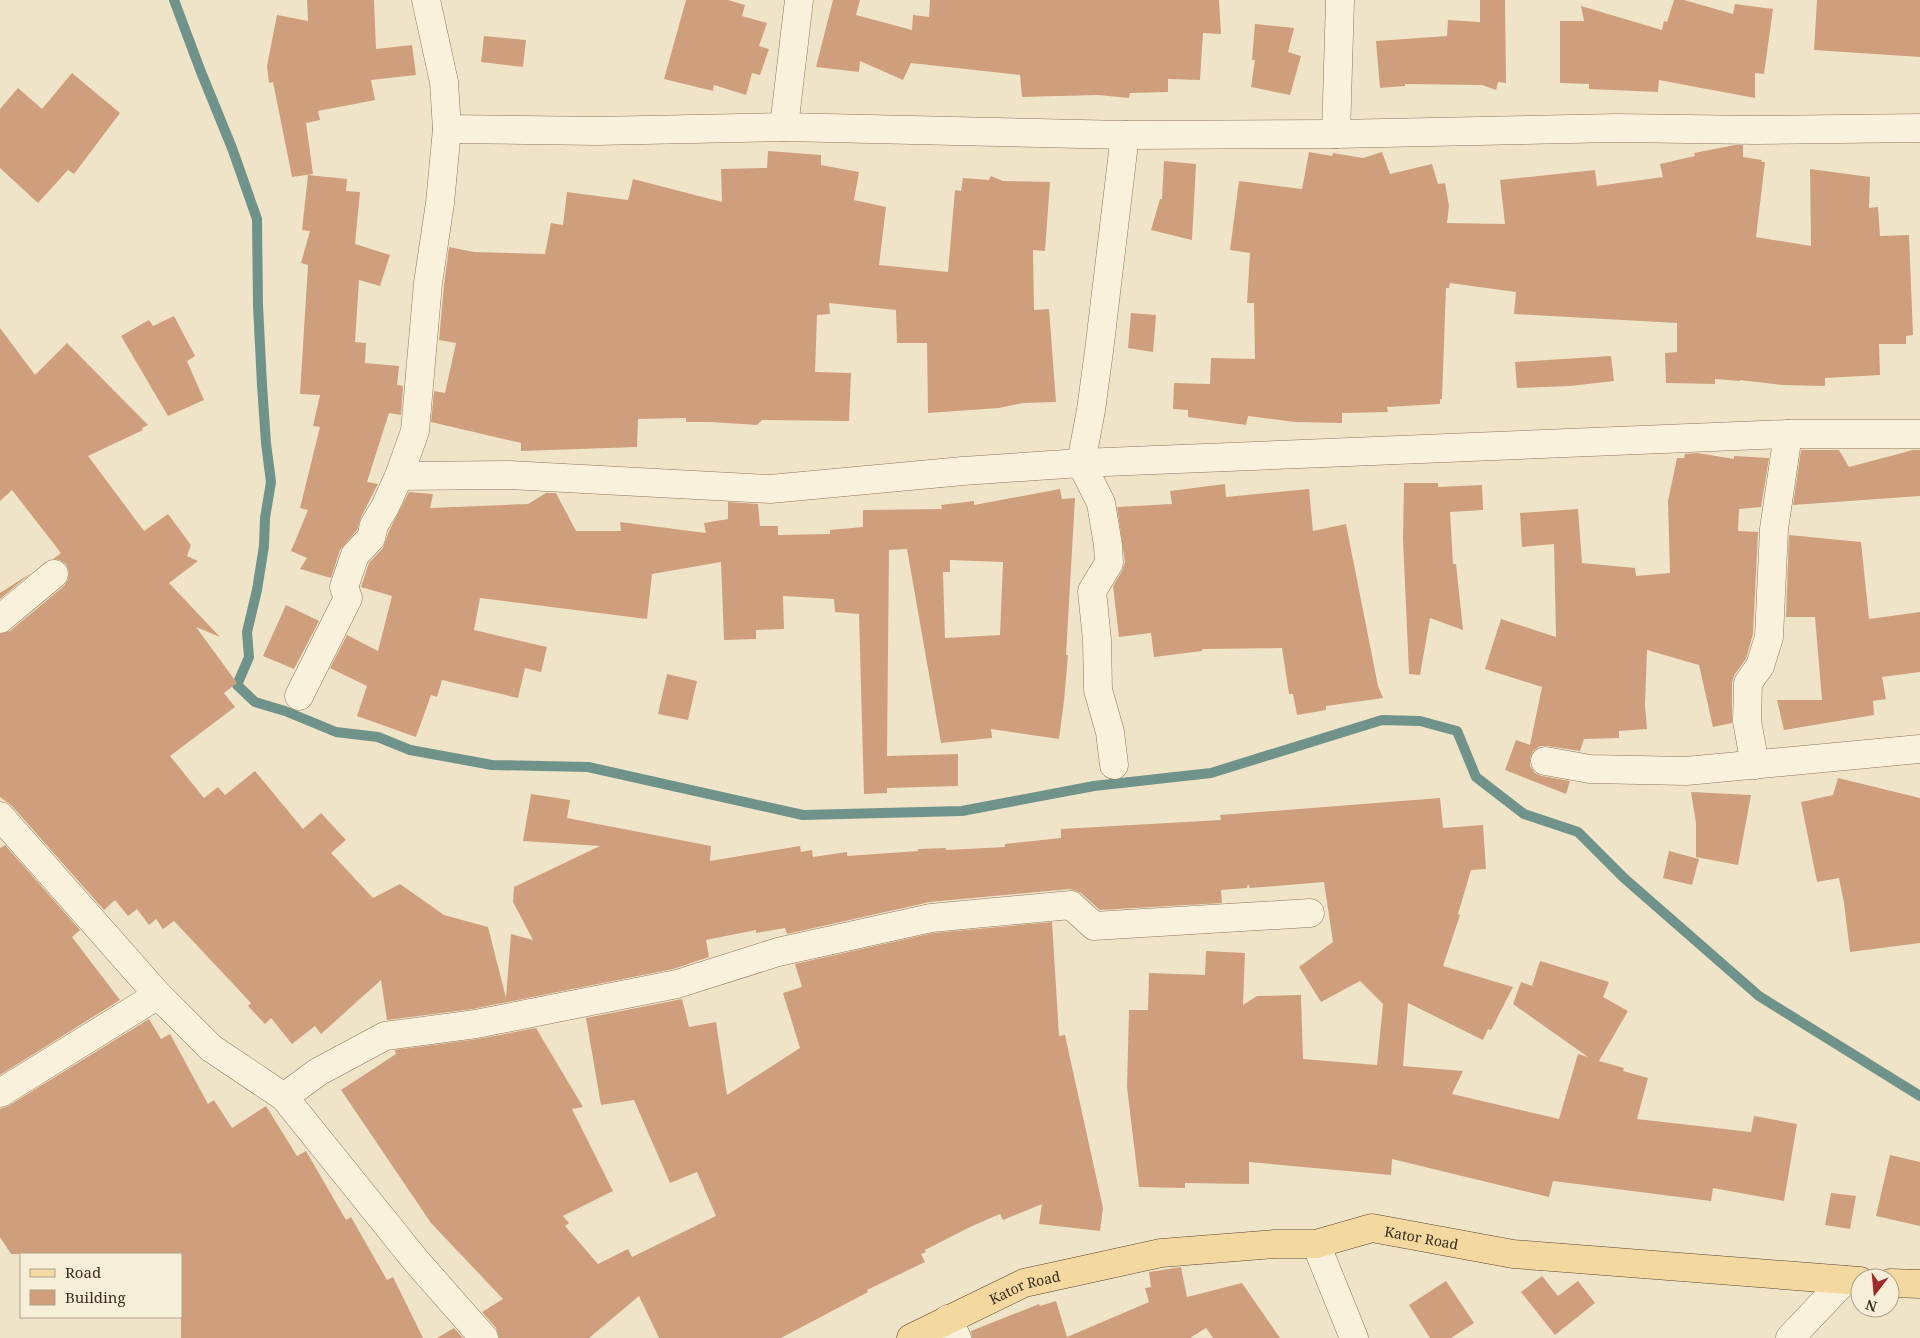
<svg xmlns="http://www.w3.org/2000/svg" width="1920" height="1338" font-family="'Noto Serif',serif">
<rect width="100%" height="100%" fill="#f0e4c8"/>
<g fill="none" stroke-linecap="round" stroke-linejoin="round">
<path stroke="#6f938a" stroke-width="10" d="M174,0L201,72L232,148L257,219L258,305L262,385L266,443L271,482L265,518L264,546L257,590L247,632L249,657L237,685L255,702L285,711L336,732L378,737L410,750L492,765L588,767L803,815L962,811L1094,786L1211,773L1382,720L1420,721L1457,731L1476,777L1524,814L1578,832L1624,878L1759,996L1920,1096"/>
</g>
<g fill="#cf9f7d" fill-rule="evenodd">
<path d="M307,0H374L376,49L412,45L416,75L371,80L375,100L318,111L320,120L306,123L313,174L292,177L273,82L269,83L267,66L277,15L308,21Z"/>
<path d="M686,0H728L745,5L742,16L767,23L759,46L769,49L760,75L752,73L746,95L714,85L713,91L664,79Z"/>
<path d="M833,0H860L856,15L912,30L913,15L929,17L930,0H1219L1221,34L1203,33L1200,80L1168,79V92L1130,93L1129,98L1098,95L1022,97L1020,75L911,63L903,80L860,61L859,72L816,67Z"/>
<path d="M1480,0H1505L1506,83L1498,82L1496,90L1482,85L1405,84V86L1380,88L1376,41L1447,36L1448,20L1480,22Z"/>
<path d="M1674,0H1684L1733,14L1735,4L1773,9L1764,74L1755,73V98L1659,80L1658,92L1589,89V84L1560,83V21H1584L1581,6L1662,30L1664,21L1667,22Z"/>
<path d="M1817,0H1920V57L1814,50Z"/>
<path d="M1255,24L1294,28L1288,52L1301,56L1290,95L1251,87L1255,60H1252Z"/>
<path d="M484,36L526,40L523,67L481,62Z"/>
<path d="M72,73L120,113L74,174L68,170L38,203L0,168V109L18,88L42,109Z"/>
<path d="M1735,145H1743V157L1762,160L1761,162H1765L1756,237L1811,246L1810,169L1870,177L1869,208L1878,207L1880,236L1909,235L1913,335L1906,336V344H1879L1880,375L1825,378V386L1783,385L1740,380V381L1715,379V384L1666,383L1665,353L1677,352V323L1514,314L1516,292L1450,283L1449,288H1446L1442,399H1440V404L1387,407L1388,412L1342,413V423L1295,422L1248,416L1246,425L1188,417V410L1173,409L1174,383L1210,384L1211,358L1255,359L1254,303H1247L1250,253L1230,250L1239,181L1302,189L1309,152L1332,156L1333,153L1363,158L1382,152L1390,174L1432,164L1438,184L1445,183L1449,206L1447,223L1505,224L1500,180L1595,170L1597,186L1663,177L1660,164L1695,156L1694,153Z"/>
<path d="M768,151L821,155V165L859,172L854,200L886,207L879,265L948,272L955,190L961,191L963,178L989,180L991,176L1003,181L1050,182L1045,251L1033,250L1034,310L1049,309L1056,402L1023,403L999,408L928,413L927,343H897L896,310L829,303L830,314L817,315L815,372L851,373L849,421L762,420L757,425L710,422H686V418L638,419L637,447L521,451V443L431,422L434,391L445,393L456,343L439,340L444,285L449,247L474,252L545,254L551,223L563,225L567,192L628,200L633,179L722,202L721,169L767,168Z"/>
<path d="M1164,161L1196,164L1192,240L1151,230L1160,199H1162Z"/>
<path d="M308,175L347,179L346,191L360,192L355,244L390,255L380,286L359,280L355,342L366,343L365,363L399,366L397,385L403,386L401,415L389,413L367,482L378,484L361,517L357,530L340,550L331,578L300,569L307,558L291,551L308,510L300,508L320,427L313,426L320,395L300,394L308,265L301,263L310,231L302,230Z"/>
<path d="M1131,313L1156,315L1153,352L1128,348Z"/>
<path d="M174,316L195,356L187,361L204,400L168,416L121,336L149,320L153,326Z"/>
<path d="M0,328L35,375L67,343L148,425L142,428L143,430L88,456L144,531L168,514L191,545L187,556L198,561L169,583L220,637L196,627L237,683L224,693L235,707L170,756L204,798L218,787L225,795L255,771L303,829L321,813L346,840L331,853L373,898L400,884L444,915L488,927L506,998L511,934L533,940L513,902L514,887L600,846L523,841L531,794L570,800L567,818L711,846L710,861L800,846L801,852L812,850L813,857L847,852V856L918,851V849L946,848V850L1005,847V844L1061,838V829L1221,820L1220,815L1440,798L1443,828L1483,825L1486,869L1471,870L1458,914L1460,915L1443,966L1513,987L1491,1030L1488,1029L1483,1040L1408,1003L1403,1066L1463,1071L1452,1094L1559,1119L1578,1054L1588,1057L1513,1004L1521,982L1532,986L1540,961L1609,982L1603,997L1628,1011L1599,1061L1624,1068L1623,1071L1648,1078L1637,1119L1751,1132L1754,1116L1797,1124L1784,1201L1713,1188L1711,1201L1553,1181L1549,1197L1392,1159L1391,1175L1249,1162V1184L1185,1183V1188L1139,1187L1127,1087L1129,1010H1148L1149,973L1205,975L1206,951L1245,953L1243,1005L1257,996L1301,995L1303,1059L1377,1065L1383,1004L1360,981L1321,1002L1299,967L1333,942L1324,882L1250,888L1248,884L1247,888L1221,890L1222,903L1100,910L1081,893L1070,889L930,902L787,934L785,928L756,933V930L706,940L709,957L673,969L473,1009L387,1020L381,980L321,1034L315,1026L292,1044L271,1018L265,1024L248,1006L251,1003L174,921L163,929L156,919L149,925L137,909L128,916L115,900L104,910L12,806L0,797V634L10,631L64,586L68,580L69,572L66,564L60,560L53,559L61,553L12,490L0,501Z"/>
<path d="M1611,356L1614,381L1570,386L1517,388L1515,362Z"/>
<path d="M1801,450H1839L1849,467L1913,450H1920V496L1793,505Z"/>
<path d="M1697,453L1734,459V456L1769,458L1761,507L1739,509L1738,531L1758,532L1753,634L1746,659L1735,674L1732,682V723L1713,727L1699,665L1647,650L1645,705L1647,729L1619,731V738L1584,739L1580,751L1547,746H1540L1533,751L1530,759V766L1535,773L1542,776L1570,781L1566,794L1505,770L1516,740L1530,745L1542,687L1485,669L1501,619L1556,637L1554,544L1522,547L1520,513L1578,509L1582,563L1635,568L1636,576L1670,573L1668,501L1677,458H1684L1685,454Z"/>
<path d="M1404,483H1438V487L1482,485L1483,510L1450,512L1453,564H1456L1463,630L1430,618L1420,675L1409,674L1403,539Z"/>
<path d="M1225,484L1226,497L1309,489L1313,531L1346,524L1378,686L1383,698L1326,706V710L1297,715L1293,694H1289L1282,648L1202,649V651L1154,657L1151,633L1119,637L1113,586L1122,571L1125,562L1117,507L1172,504L1170,491Z"/>
<path d="M1060,489L1062,499L1075,498L1066,655H1068L1064,701L1059,739L991,729L992,738L941,743L907,549L889,550L887,756L958,754V786L887,788V793L864,794L859,614L835,612L834,599L783,596L784,629L756,630V639L724,640L721,562L652,574L647,619L480,598L474,630L547,647L541,672L525,668L518,698L442,680L437,697L431,695L416,737L357,716L367,686L330,668L347,635L378,651L392,596L361,587L369,563L383,548L389,531L409,492L433,494L430,508L528,504L546,493H556L576,531H621L620,522L706,533L704,523L728,519V502L758,504L760,526H778V535L830,534V530L863,527V510L942,509L941,505L974,501V505ZM950,560L1003,562L1000,635L945,638L943,572H950Z"/>
<path d="M1789,535L1861,542L1869,619L1920,612V672L1882,677L1886,699L1873,701L1874,715L1784,730L1777,700H1822L1815,617H1786Z"/>
<path d="M31,573L0,599V593Z"/>
<path d="M286,605L319,621L294,669L263,656Z"/>
<path d="M667,674L697,681L688,720L658,714Z"/>
<path d="M1838,778L1920,798V943L1850,952L1844,903L1839,878L1817,882L1801,802L1833,795Z"/>
<path d="M1691,792L1751,795L1738,865L1696,857V823Z"/>
<path d="M5,845L80,930L72,937L120,1000L0,1075V848Z"/>
<path d="M1669,851L1699,859L1692,885L1663,878Z"/>
<path d="M1052,922L1059,1036L1065,1035L1103,1208L1100,1231L1039,1224L1042,1204L1003,1220L1000,1214L970,1227L925,1250L926,1252L921,1254L925,1262L867,1290L868,1292L781,1338H659L639,1296L589,1338H499L496,1328L482,1312L503,1299L431,1223L341,1090L396,1054L395,1050L478,1039L536,1028L583,1107L572,1109L613,1191L563,1216L569,1223L565,1226L598,1264L628,1249L632,1257L716,1216L697,1172L670,1183L634,1100L601,1105L586,1018L682,999L689,1027L716,1022L727,1095L800,1048L783,993L802,987L795,964L933,933Z"/>
<path d="M149,1019L161,1039L170,1034L208,1104L214,1100L232,1128L266,1106L297,1156L306,1151L346,1220L351,1217L387,1280L393,1277L423,1338H181V1254H11L0,1237V1109L8,1106Z"/>
<path d="M1890,1155L1920,1162V1226L1876,1216Z"/>
<path d="M1831,1193L1856,1196L1850,1229L1825,1225Z"/>
<path d="M1181,1267L1187,1297L1242,1283L1280,1338H1213L1206,1328L1190,1338H972L971,1331L1039,1304L1040,1306L1056,1301L1067,1337L1149,1302L1145,1288L1151,1287L1149,1272Z"/>
<path d="M1542,1276L1558,1296L1578,1281L1595,1303L1555,1335L1521,1292Z"/>
<path d="M1446,1281L1474,1323L1451,1338H1430L1409,1305Z"/>
<path d="M454,1328L463,1338H437Z"/>
</g>
<g fill="none" stroke-linecap="round" stroke-linejoin="round">
<g stroke="#8d765c" stroke-width="29">
<g id="minor">
<path d="M784,127L799,0"/>
<path d="M447,129L596,131L784,127L1125,135L1336,134L1617,128L1756,130L1920,128"/>
<path d="M1336,134L1340,0"/>
<path d="M399,476L509,475L770,489L963,471L1081,463L1788,434H1920"/>
<path d="M0,619L54,574"/>
<path d="M299,696L348,598L344,587L355,555L371,538L374,525L385,507L399,476L415,431L428,283L440,203L447,129L444,82L426,0"/>
<path d="M1545,761L1590,769L1686,771L1920,749"/>
<path d="M1114,765L1110,732L1098,690L1097,640L1092,591L1109,563L1108,545L1101,503L1081,463L1091,410L1099,351L1125,135"/>
<path d="M1755,765L1747,721L1748,683L1760,666L1769,637L1774,529L1788,434"/>
<path d="M0,816L158,995L211,1048L284,1097L417,1262L484,1338"/>
<path d="M0,1093L158,995"/>
<path d="M284,1097L318,1072L385,1036L476,1024L677,984L778,952L931,918L1071,905L1094,926L1310,913"/>
<path d="M1316,1244L1354,1338"/>
<path d="M948,1319L957,1338"/>
<path d="M1790,1338L1845,1280"/>
</g>
</g>
<g stroke="#5b4430" stroke-width="29">
<g id="major">
<path d="M1890,1283L1920,1284"/>
<path id="s1" d="M911,1338L1024,1283L1161,1253L1275,1244H1316L1372,1228L1513,1254L1860,1281"/>
</g>
</g>
<use href="#minor" stroke="#faf1dc" stroke-width="28"/>
<use href="#major" stroke="#f3d9a0" stroke-width="28"/>
</g>
<g text-anchor="middle" dominant-baseline="central" stroke-width="5" stroke-linejoin="round" paint-order="stroke">
<g font-size="14" fill="#3d2e20" stroke="#f7eed8">
<text stroke="none"><textPath href="#s1" startOffset="530">Kator Road</textPath></text>
<text stroke="none"><textPath href="#s1" startOffset="125">Kator Road</textPath></text>
</g>
</g>
<rect x="20" y="1253" width="162" height="65" fill="#f7eed8" stroke="#ada18e"/>
<rect x="30" y="1269" width="25" height="8" fill="#f3d9a0" stroke="#ada18e"/>
<text x="65" y="1278" font-size="15" fill="#3d2e20">Road</text>
<rect x="30" y="1290" width="25" height="15" fill="#cf9f7d" stroke="#ada18e"/>
<text x="65" y="1303" font-size="15" fill="#3d2e20">Building</text>
<g transform="translate(1875 1293) rotate(196)"><circle r="24" fill="#f7eed8" stroke="#ada18e"/>
<path d="M0-4L9 19L0 12L-9 19Z" fill="#9e2a2b"/>
<text y="-8" font-size="14" font-weight="bold" text-anchor="middle" fill="#3d2e20">N</text>
</g>
</svg>
